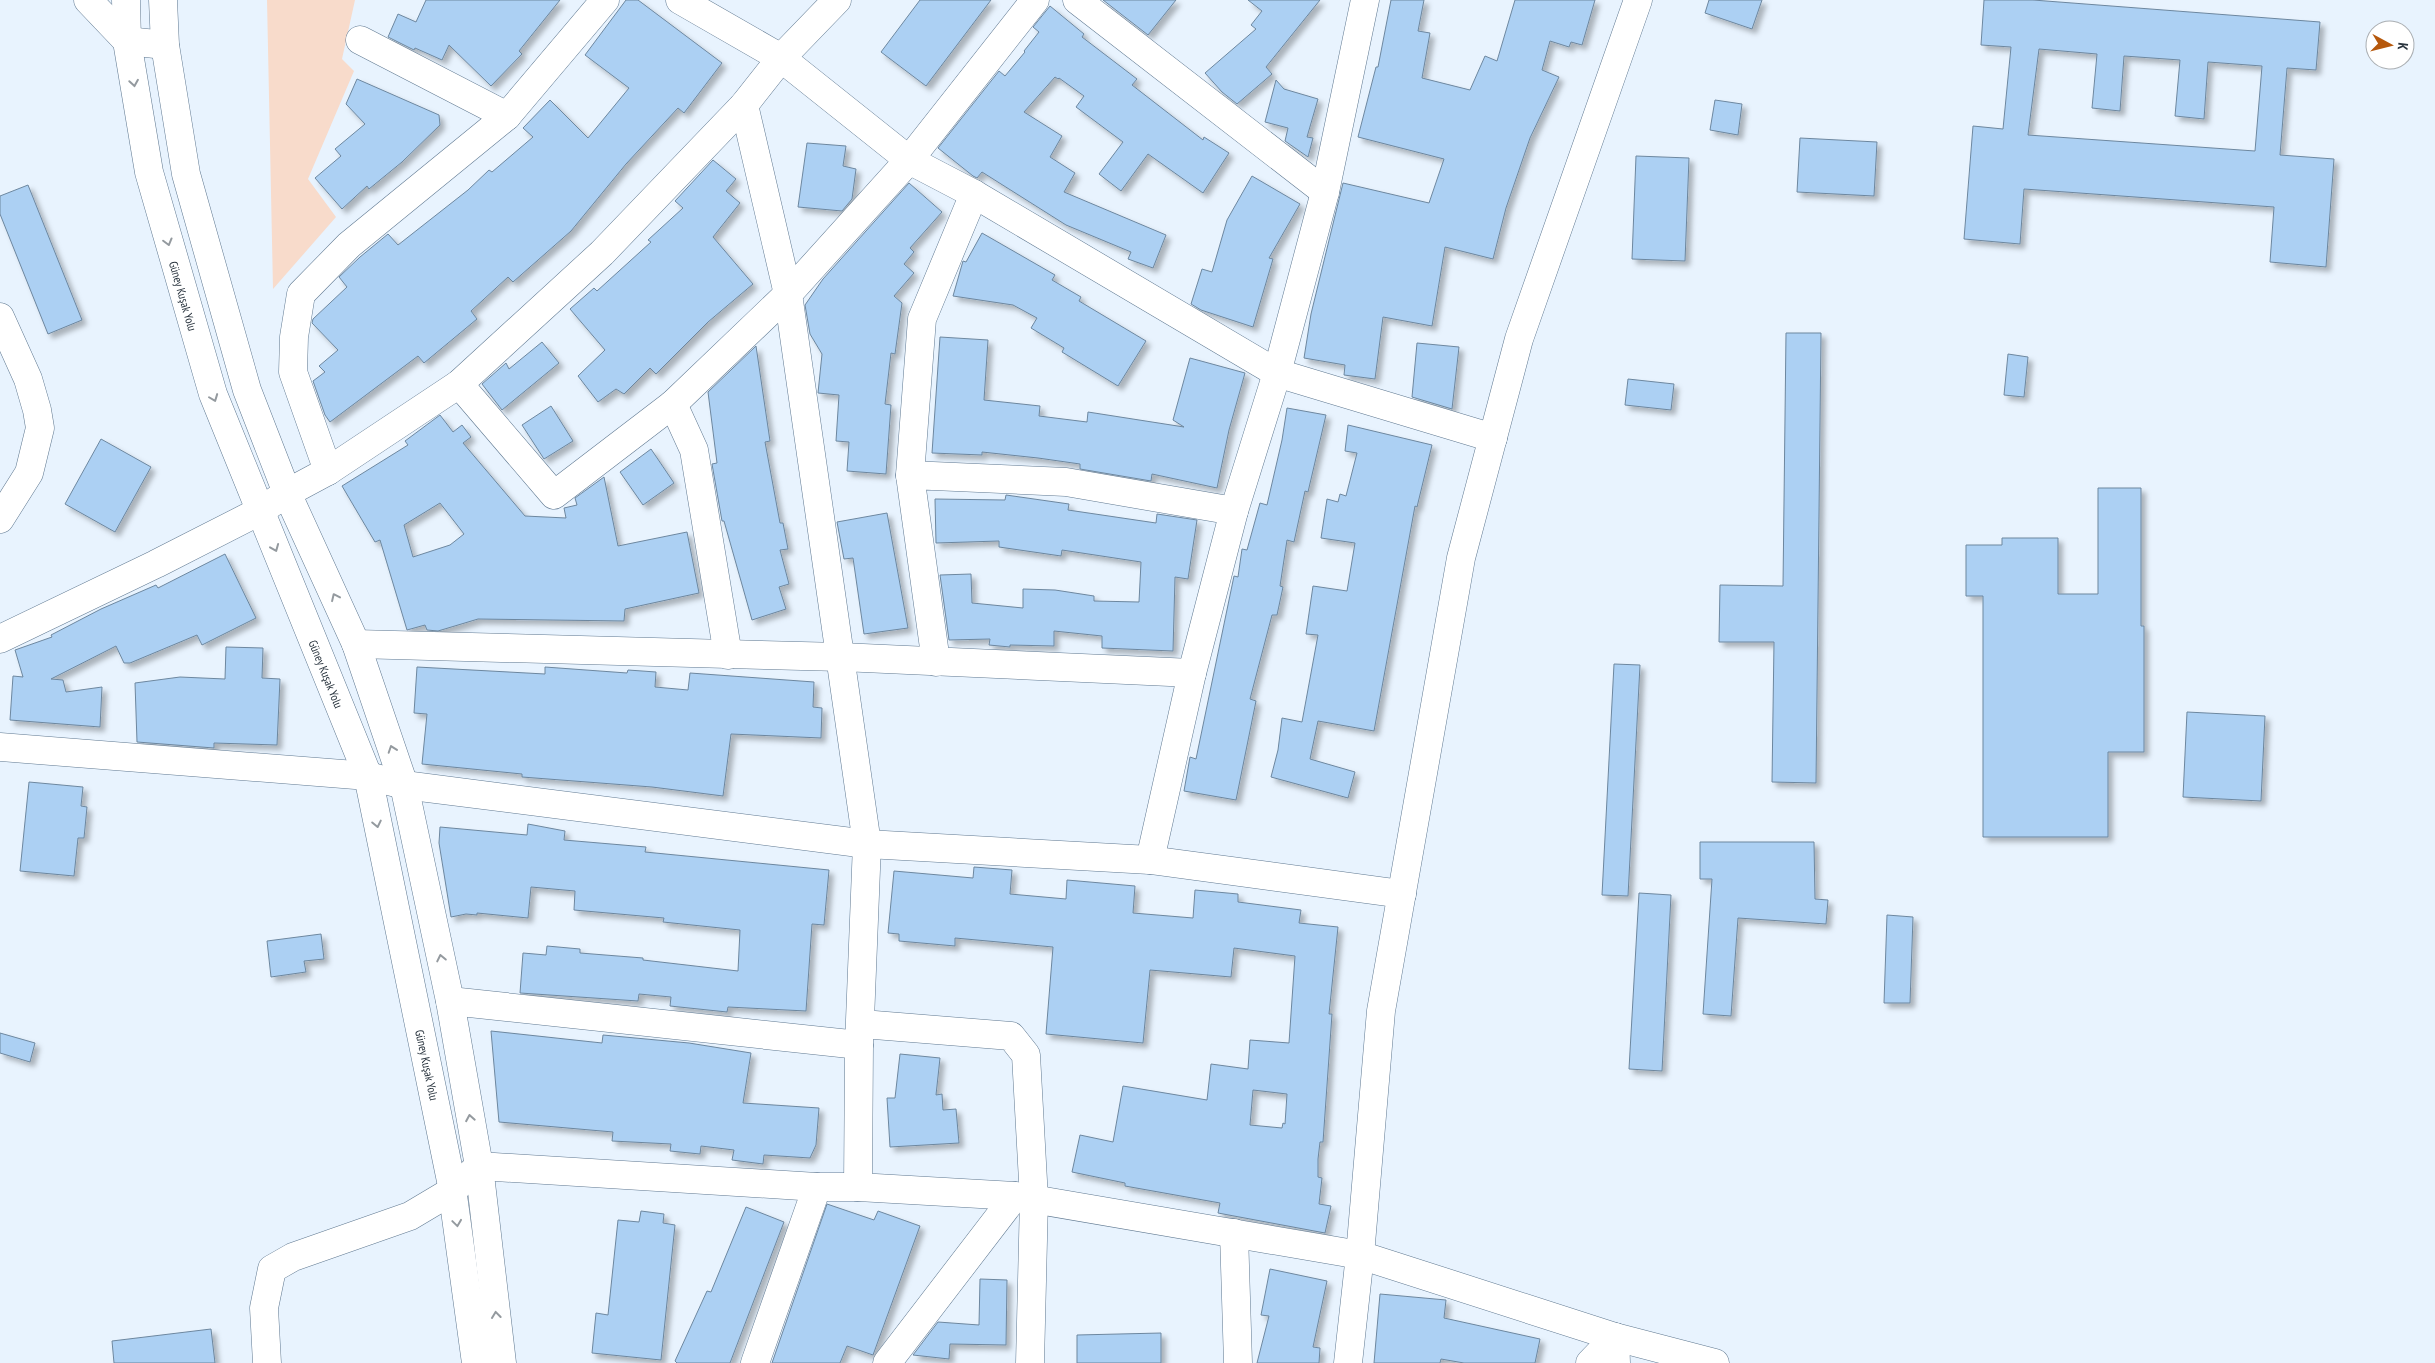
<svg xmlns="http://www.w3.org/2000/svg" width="2435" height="1363" font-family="'PT Sans Narrow',sans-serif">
<defs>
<filter id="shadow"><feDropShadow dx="4.5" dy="4.5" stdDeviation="2.5" flood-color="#0004"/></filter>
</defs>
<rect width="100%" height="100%" fill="#e8f3fe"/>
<path fill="#f8dbcb" d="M267,0H355L342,59L354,71L308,179L336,217L273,289Z"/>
<g fill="#acd0f3" stroke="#6d879f" fill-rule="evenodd" filter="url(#shadow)">
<path d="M426,0H560L519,51L522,54L491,86L449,45L442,60L415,48L414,50L388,37L398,14L416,22Z"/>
<path d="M626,0H638L722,63L684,113L678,108L626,164L571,231L513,282L508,277L471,311L477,319L424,363L418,356L330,422L325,415L313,381L325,372L319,366L338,350L312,323L313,319L347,287L339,277L360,257L388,234L398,245L468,190L489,170L492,172L533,137L523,128L550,100L588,138L629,88L585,55Z"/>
<path d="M920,0H991L926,86L881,52Z"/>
<path d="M1103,0H1176L1148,35Z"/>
<path d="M1248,0H1320L1266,67L1272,74L1237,104L1222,92L1205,73L1256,29L1251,25L1262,11Z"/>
<path d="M1391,0H1424L1418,31L1430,33L1422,78L1470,90L1485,56L1497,61L1515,0H1595L1582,45L1571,42L1569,47L1550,41L1542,70L1559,77L1530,138L1506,208L1493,259L1445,247L1432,326L1383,317L1375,379L1344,375L1345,365L1304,358L1311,314L1343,183L1429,203L1444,159L1358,137L1376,67H1378Z"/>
<path d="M1709,0H1762L1752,29L1705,13Z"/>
<path d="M1984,0H2033L2320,22L2316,70L2287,68L2280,155L2334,159L2326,267L2270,262L2274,207L2024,189L2020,244L1964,239L1973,126L2003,129L2011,47L1981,45ZM2039,49L2097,54L2092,108L2120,111L2124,56L2180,60L2175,116L2204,119L2208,62L2262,66L2255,151L2028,135Z"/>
<path d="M1050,6L1084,34L1082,37L1137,79L1132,85L1203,140L1204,137L1229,153L1203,193L1148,154L1121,191L1099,174L1123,142L1076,107L1084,96L1059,78L1058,79L1055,77L1024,112L1062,136L1050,157L1075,173L1064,192L1166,235L1153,268L1128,259L1131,252L1066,225L982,172L977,178L973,176L938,148L999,71L1005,76L1025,52L1024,51L1039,32L1033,27Z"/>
<path d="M357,79L439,115L440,125L402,162L369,189L367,186L342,209L315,178L341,156L335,149L365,124L346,104Z"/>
<path d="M1276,80L1284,89L1318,99L1307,137L1313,138L1308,157L1285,141L1288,128L1265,122Z"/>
<path d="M1715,100L1742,104L1738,135L1710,130Z"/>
<path d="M1800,138L1877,142L1874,196L1797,192Z"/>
<path d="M807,143L846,146L843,166L856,169L852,199L842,211L798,207Z"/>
<path d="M1636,156L1689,158L1685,261L1632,259Z"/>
<path d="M713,160L736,179L726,191L740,203L713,237L753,284L708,322L656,374L650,368L624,394L616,389L598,402L578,376L605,350L570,309L594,288L597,291L651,242L648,240L683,208L675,201Z"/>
<path d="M1252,176L1300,204L1269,258L1273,259L1253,327L1201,310L1191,304L1202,269L1212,272L1227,220Z"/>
<path d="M909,183L942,212L910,248L914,252L904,264L914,273L894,296L902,303L895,354L891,353L885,404L891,405L886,474L847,471L849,442L836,441L839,395L818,393L822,354L810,334L805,305L823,279Z"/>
<path d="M28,185L82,320L48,334L0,214V196Z"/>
<path d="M982,233L1055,275L1052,280L1081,297L1079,301L1146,341L1118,386L1062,352L1064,348L1031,328L1037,318L1013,305L953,296L963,261L966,262Z"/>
<path d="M1786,333H1821L1816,783L1772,782L1774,642H1719L1720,585L1783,586Z"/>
<path d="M940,337L988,340L984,400L1040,406L1039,416L1087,422L1088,412L1184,427L1173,420L1190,358L1245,373L1229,430L1217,488L1152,474L1151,481L1080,469V464L1038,458L982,452V455L932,453Z"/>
<path d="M542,342L559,363L502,410L482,384L506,363L509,369Z"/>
<path d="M1417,343L1459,347L1452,409L1412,397Z"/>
<path d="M756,346L770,441L765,442L780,523H783L788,549L780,550L789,584L779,587L786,609L752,620L724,521H722L712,464L717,463L708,392Z"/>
<path d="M2008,354L2028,357L2024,397L2004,395Z"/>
<path d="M1628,379L1674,384L1671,410L1625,405Z"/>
<path d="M551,406L573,441L544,459L522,425Z"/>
<path d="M1287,408L1326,415L1308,492L1305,491L1294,542L1287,540L1280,586L1283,587L1277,615H1272L1250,699L1256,701L1236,800L1184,791L1190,757L1196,759L1234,576L1238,577L1242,549L1247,550L1260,503L1267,505L1282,440Z"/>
<path d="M440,415L453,432L462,425L471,437L463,443L525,516L566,518L564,508L577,505L575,498L604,477L618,546L687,532L699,593L625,609L624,621L478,619L438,631L427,630L425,625L407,630L380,540L375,542L342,486L408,445L405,441ZM440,503L464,534L450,545L413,557L404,525Z"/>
<path d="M1348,425L1432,445L1417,507L1415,506L1374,731L1318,721L1310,759L1355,772L1348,798L1271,777L1278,750L1282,718L1302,722L1318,635L1306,634L1313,586L1347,591L1355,543L1321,538L1327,499L1338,502L1340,494L1346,496L1357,453L1345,451Z"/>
<path d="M101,439L151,467L115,532L65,504Z"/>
<path d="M651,449L674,483L643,505L620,472Z"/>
<path d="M2098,488H2141V626H2144V752H2108V837H1983V596H1966V545H2002V538H2058V594H2098Z"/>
<path d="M1006,495L1069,504L1068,510L1156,523L1157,514L1197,520L1188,579L1175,577L1173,651L1102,648V636L1054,631V646L1010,645V647L989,645L990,639L949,640L940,575L971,574L972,603L1023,608V589L1055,590L1094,596V601L1139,602L1141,562L1062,550L1061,556L999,547V541L936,543L935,499L1005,500Z"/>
<path d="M887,513L908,628L864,634L853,558L844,559L837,522Z"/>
<path d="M225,554L256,618L202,645L197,635L130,663H124L116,646L51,679L63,680L66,692L102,687L100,727L10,720L13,676L23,677L15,650L52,637L51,635L101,609L156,585L158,588Z"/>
<path d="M226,647L263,648L262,678L280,679L277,745L214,743V748L137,742L135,683L180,677L225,679Z"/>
<path d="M1614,664L1640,665L1628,896L1602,895Z"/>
<path d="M417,667L545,674V667L627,673L628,670L656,672L655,687L688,690L690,673L814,682L813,707L822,708L821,738L731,734L723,796L652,787L522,777V774L422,764L427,714L414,713Z"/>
<path d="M2187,712L2265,716L2261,801L2183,797Z"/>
<path d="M29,782L83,787L81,806L87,807L84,838H78L74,876L20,871Z"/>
<path d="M528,824L565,831L564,840L646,847L645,852L829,870L824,925L812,924L806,1011L728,1007L727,1012L670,1006L671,997L639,994L638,1001L520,993L523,953L546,955L547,946L580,949V953L643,958V960L738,971L740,930L663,922L664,918L574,910L575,891L531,887L528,918L477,913V915L466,914L451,917L439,843L440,827L527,835Z"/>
<path d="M1700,842H1814L1815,899L1828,900L1826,924L1738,918L1731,1016L1703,1014L1712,879H1700Z"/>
<path d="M974,867L1012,870L1010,894L1066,899L1067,880L1135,886L1133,913L1193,918L1195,890L1238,894V902L1301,910L1299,923L1338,927L1329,1014H1332L1323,1142H1320L1318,1159V1177L1322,1178L1319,1204L1331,1206L1325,1233L1218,1213L1220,1203L1125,1186V1183L1072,1172L1080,1135L1113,1142L1123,1086L1207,1100L1211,1064L1248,1069L1250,1040L1289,1043L1295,956L1234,948L1231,977L1150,970L1143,1043L1046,1034L1053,947L955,938V946L899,941V934L888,933L894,871L973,878ZM1253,1090L1287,1094L1285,1124L1283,1123L1282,1128L1250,1125Z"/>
<path d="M1639,893L1671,895L1662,1071L1629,1069Z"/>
<path d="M1887,915L1913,917L1910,1003H1884Z"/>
<path d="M321,934L324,959L304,961L306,972L271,977L267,941Z"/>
<path d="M491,1031L602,1043L603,1035L689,1043L751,1053L743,1103L819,1108L816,1145L810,1158L764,1155L763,1164L732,1160L734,1150L701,1146L700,1154L670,1151L671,1144L612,1141L613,1132L499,1122Z"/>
<path d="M0,1033L35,1043L30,1062L0,1053Z"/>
<path d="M900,1054L940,1058L936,1095L942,1094L943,1110L956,1109L959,1143L890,1147L887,1098H895Z"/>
<path d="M827,1204L874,1220L878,1211L920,1226L873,1355L847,1346L840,1363H772Z"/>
<path d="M746,1207L784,1222L730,1363H677L675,1361L707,1291L711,1292Z"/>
<path d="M641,1211L664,1214L663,1223L675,1225L661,1360L592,1353L596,1313L608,1315L618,1220L639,1222Z"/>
<path d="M1270,1269L1327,1281L1313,1347L1320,1348L1319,1363H1257L1269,1316L1261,1315Z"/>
<path d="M980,1279L1007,1280L1006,1345L950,1344L949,1359L913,1355L938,1322L979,1325Z"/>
<path d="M1380,1294L1446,1300L1444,1318L1540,1339L1535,1363H1464L1441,1359L1440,1363H1374Z"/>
<path d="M211,1329L215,1363H114L112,1341Z"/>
<path d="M1161,1333V1363H1077V1335Z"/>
</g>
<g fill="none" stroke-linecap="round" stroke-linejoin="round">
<g stroke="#607991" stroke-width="29">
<g id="minor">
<path d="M88,0L127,41L165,45"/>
<path d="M680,0L781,58L909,160L974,194"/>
<path d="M1077,0L1325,192"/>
<path d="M360,40L507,116"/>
<path d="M0,317L28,379L37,410L40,428L29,473L0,519"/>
<path d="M459,384L554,495L673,404L788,294L909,160L1035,0"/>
<path d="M673,404L694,450L728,655"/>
<path d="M328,471L293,372L294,337L301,294L349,245L507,116L605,0"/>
<path d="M910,475L922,319L974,194L1277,373L1493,438"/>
<path d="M356,644L841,657L1192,673"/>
<path d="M936,662L910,475L1066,482L1234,511"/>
<path d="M0,747L368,776L404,785L867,844L1150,860L1192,673L1234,511L1277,373L1325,192L1365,0"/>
<path d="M1150,860L1402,894"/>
<path d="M450,1001L859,1045"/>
<path d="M862,1024L1011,1036L1026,1055L1034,1199L1030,1363"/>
<path d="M858,1187L1015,1196L1360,1255L1615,1337L1715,1363"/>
<path d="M1234,1233L1238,1363"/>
<path d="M267,1363L264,1308L272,1269L293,1257L410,1216L452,1191L479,1166L817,1187H858L859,1045L867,844L788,294L744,105"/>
<path d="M755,1363L817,1187"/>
<path d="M887,1363L1015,1196"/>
<path d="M1590,1363L1615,1337L1616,1363"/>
</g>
</g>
<g stroke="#607991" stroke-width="29">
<g id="major">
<path d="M126,0L127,41L149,172L213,394L368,776L451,1181L476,1363"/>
<path d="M163,0L165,45L186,174L247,390L287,493L356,644L404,785L450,1001L479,1166L502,1363"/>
<path d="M0,639L156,564L260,511L287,493L328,471L459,384L602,253L744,105L781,58L837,0"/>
<path d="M1348,1363L1360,1255L1381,1011L1461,558L1519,339L1638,0"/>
</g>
</g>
<use href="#minor" stroke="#fff" stroke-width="28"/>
<use href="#major" stroke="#fff" stroke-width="28"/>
</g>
<defs><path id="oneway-chevron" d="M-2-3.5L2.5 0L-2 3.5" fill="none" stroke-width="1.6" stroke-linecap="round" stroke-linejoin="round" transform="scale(1.25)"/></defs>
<g stroke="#949a9f">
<use href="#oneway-chevron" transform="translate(134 83) rotate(81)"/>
<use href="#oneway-chevron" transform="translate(168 242) rotate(75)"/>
<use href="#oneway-chevron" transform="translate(214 398) rotate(69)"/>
<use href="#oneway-chevron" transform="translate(275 548) rotate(68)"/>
<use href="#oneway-chevron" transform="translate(335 597) rotate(-115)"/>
<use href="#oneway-chevron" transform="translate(392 749) rotate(-109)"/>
<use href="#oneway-chevron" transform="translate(377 824) rotate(78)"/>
<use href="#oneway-chevron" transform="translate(441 958) rotate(-102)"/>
<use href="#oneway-chevron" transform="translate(470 1118) rotate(-100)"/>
<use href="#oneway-chevron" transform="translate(457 1223) rotate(82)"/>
<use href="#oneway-chevron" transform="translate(496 1315) rotate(-97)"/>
</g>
<g text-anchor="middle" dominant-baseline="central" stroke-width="4" stroke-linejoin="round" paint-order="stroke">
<g font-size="12" fill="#2a353f" stroke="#fff">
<text transform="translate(183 296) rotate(74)">Güney Kuşak Yolu</text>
<text transform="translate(326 674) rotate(68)">Güney Kuşak Yolu</text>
<text transform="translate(427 1065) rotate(78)">Güney Kuşak Yolu</text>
</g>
</g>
<g transform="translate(2390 45) rotate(97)"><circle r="24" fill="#ffffff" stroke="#aaaeb2"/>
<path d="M0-4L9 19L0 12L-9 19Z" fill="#b6580c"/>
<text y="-8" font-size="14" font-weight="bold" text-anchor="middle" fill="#2a353f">K</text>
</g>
</svg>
